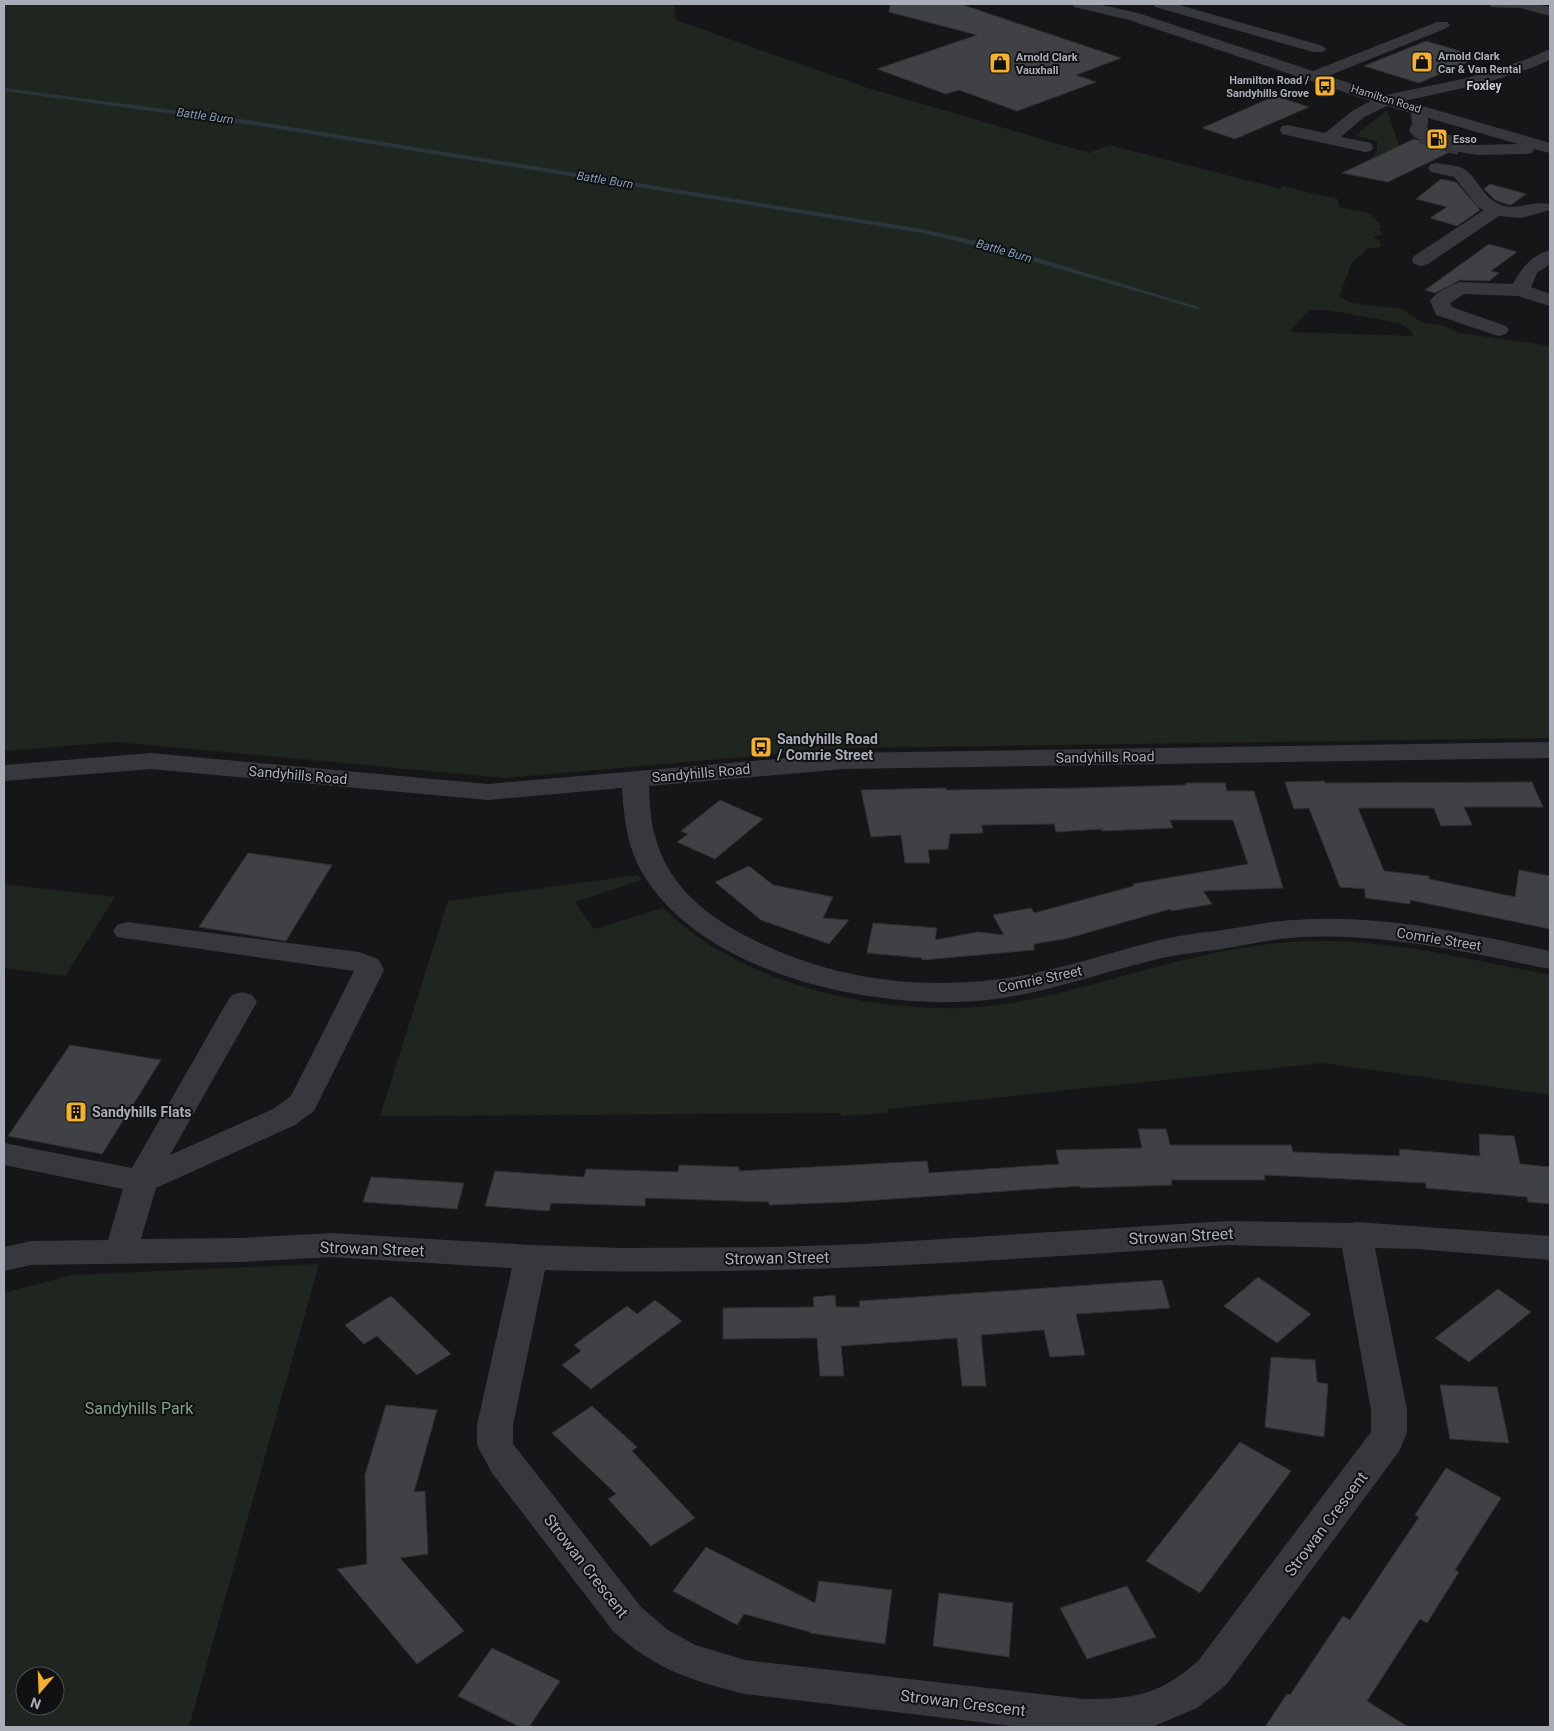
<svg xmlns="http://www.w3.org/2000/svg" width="1554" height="1731" font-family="Roboto,sans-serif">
<rect width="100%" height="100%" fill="#161618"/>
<g fill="#1e261f" fill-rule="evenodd">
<path d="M4,4H674L676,20L868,88L1089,153L1109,145L1281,189V186L1338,199L1339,207L1368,213L1382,226L1379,230L1384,234L1373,237L1379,240L1381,247L1365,249V252L1352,262L1339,297L1353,303L1403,309L1411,316L1424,323L1445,326L1459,333L1550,346V738L845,748L505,778L117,742L4,751ZM1309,310H1327L1399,323L1410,330L1414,336L1290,332Z"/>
<path d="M1387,110L1403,158L1370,160L1377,151V141L1355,136Z"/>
<path d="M638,875L641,880L575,902L594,929L663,908C748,992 908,1024 1023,1001C1110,984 1191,951 1280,943C1371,934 1462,958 1550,975V1095L1323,1063L888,1109L887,1113L842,1116L840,1113L380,1116L448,901Z"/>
<path d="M4,884L115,897L65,976L4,968Z"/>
<path d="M319,1264L189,1727H4V1293L71,1275ZM25,1676H55V1706H25Z"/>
</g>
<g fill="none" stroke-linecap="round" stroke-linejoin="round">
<path fill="#2c353c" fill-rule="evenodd" d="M4,88L254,121L922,229L972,240L1031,256L1202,308L1197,309L998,251L922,233L254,125L4,91Z"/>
</g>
<g fill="#404145" stroke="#303034">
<path d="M890,4H960L1121,58L1076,75L1096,82L1017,111L959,90L946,94L877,69L977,35L889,12Z"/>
<path d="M1426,41L1480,57L1419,83L1364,66Z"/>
<path d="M1275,96L1309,107L1235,139L1202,128Z"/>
<path d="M1429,131L1459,140L1452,142L1450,146L1452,151L1388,182L1342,173L1414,139L1420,141H1427L1431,136Z"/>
<path d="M1441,179L1456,182L1480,210L1457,226L1430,218L1447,207L1416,199Z"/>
<path d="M1490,184L1526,194L1511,205L1506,204L1495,200L1484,189Z"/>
<path d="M1489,244L1517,252L1491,271L1499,273L1489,281L1460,280L1435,293L1425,290Z"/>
<path d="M1324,781L1325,783L1532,782L1543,807H1464L1472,825L1441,826L1434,808H1358L1384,871L1429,876V879L1515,897L1519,870L1550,876V929L1410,900V904L1365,898V889L1340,887L1309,808L1294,809L1285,782Z"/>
<path d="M1186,783H1225L1227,791H1254L1283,888L1203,891L1212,904L1171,911L1170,909L1069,938L1034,944V950L922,960V958L867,953L873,923L937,928L935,940L977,932L1004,935L993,915L1031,908L1034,913L1134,886L1133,884L1248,864L1233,820H1170L1173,828L1102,831V829L1056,832L1054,824L982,825L983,833L950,834L948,849L928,850L930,863H905L901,835L871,837L861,790L946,788V790L1080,788L1186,785Z"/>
<path d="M720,800L763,819L715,859L677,842L688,834L681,831Z"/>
<path d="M248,853L332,865L286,941L199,927Z"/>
<path d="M749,866L773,885L833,897L823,918L849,920L829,944L761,920L715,882Z"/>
<path d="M70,1045L161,1060L102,1154L8,1136Z"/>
<path d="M1138,1129H1166L1170,1145H1291L1293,1152L1400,1156L1399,1149L1480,1156L1479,1134L1514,1136L1520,1164L1550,1167V1204L1528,1202L1527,1197L1426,1188V1183L1264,1175L1265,1180H1171L1172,1185L1081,1188L1080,1186L849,1202L769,1205V1202L645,1198V1206L551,1203L549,1211L485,1206L495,1171L584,1177L586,1169L678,1172L679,1165L739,1167V1171L927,1161L929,1173L1059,1164L1056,1150L1142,1148Z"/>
<path d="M371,1177L464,1183L457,1209L363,1202Z"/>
<path d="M1258,1277L1311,1314L1277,1343L1224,1306Z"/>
<path d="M1162,1280L1170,1308L1076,1314L1085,1355L1050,1357L1044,1330L981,1335L986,1386H962L957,1338L841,1346L844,1376H820L817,1338L723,1339V1308L814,1307L813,1297L835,1295L836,1307H860L859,1301Z"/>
<path d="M1498,1289L1531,1312L1469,1362L1435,1338Z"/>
<path d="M391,1296L451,1354L417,1375L377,1336L364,1344L345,1325Z"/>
<path d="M655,1300L682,1321L591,1389L562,1365L581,1351L574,1345L627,1306L637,1314Z"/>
<path d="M1271,1357L1315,1360L1317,1382L1328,1384L1324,1437L1265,1427Z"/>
<path d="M1440,1385L1497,1387L1509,1443L1450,1439Z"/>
<path d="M386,1405L437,1410L414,1492L425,1491L428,1554L400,1558L464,1631L417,1664L337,1569L367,1564L365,1475Z"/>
<path d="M592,1406L637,1447L632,1451L695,1518L651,1546L608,1499L616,1494L552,1433Z"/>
<path d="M1240,1442L1291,1471L1200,1593L1146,1561Z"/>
<path d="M1446,1468L1501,1498L1455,1570L1459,1572L1427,1623L1420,1619L1367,1701L1408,1727H1265L1287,1694L1290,1695L1343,1616L1350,1620L1419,1517L1415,1515Z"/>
<path d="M706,1547L815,1603L819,1581L892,1590L885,1644L810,1633V1632L744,1614L737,1625L673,1591Z"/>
<path d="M1127,1586L1156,1637L1087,1659L1060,1608Z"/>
<path d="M939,1593L1013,1603L1009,1657L933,1646Z"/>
<path d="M492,1648L560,1681L529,1727H520L458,1696Z"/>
</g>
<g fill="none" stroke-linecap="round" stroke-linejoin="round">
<path stroke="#333438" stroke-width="17" stroke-dasharray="17 8" stroke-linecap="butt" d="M1421,135L1460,147"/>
<g fill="#37383d" fill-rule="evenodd">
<path d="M1072,4H1098L1138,13L1313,71L1437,22H1447L1450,25L1447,28L1328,76L1386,95L1467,78L1522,61L1550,49V60C1504,81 1454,90 1405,101L1550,143V153L1534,149L1532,153L1526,154L1477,155L1454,151L1452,147L1454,143L1460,142L1477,145L1518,144L1428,118V124L1426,130L1429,135L1427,139C1417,141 1414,138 1409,130L1412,124L1411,113L1387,106L1364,117L1341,137L1371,143L1373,147L1371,151L1365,152L1282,134L1280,130L1282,126L1288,125L1325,133L1352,111L1371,101L1129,20L1074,7Z"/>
<path d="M1153,4H1176L1323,46L1326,49L1323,52H1313L1155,7Z"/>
<path d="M1489,4H1536L1550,7V16L1520,8L1491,7Z"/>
<path d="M1437,163C1445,165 1461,165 1467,171C1479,181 1484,198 1499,204C1516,212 1533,200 1549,204L1550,210L1521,218L1499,216L1428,264L1421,266L1414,264L1412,260L1414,256L1484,210L1478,207L1454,177L1431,172L1428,168L1431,164Z"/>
<path d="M1550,250V264L1537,273L1531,287L1550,294V306L1518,296L1464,294L1450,303L1452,307L1506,326L1509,330L1506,334L1499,336L1492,334L1436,315L1430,301C1436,292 1450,285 1460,282L1513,284C1521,268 1532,255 1550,250Z"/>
<path d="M1550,742V758L844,769L649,786C650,803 650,820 655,836C667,884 706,916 748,937C832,981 928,992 1020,976C1064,968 1106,954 1148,943C1173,936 1198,933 1223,930C1247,927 1270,921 1294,920C1381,914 1466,933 1550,951V969C1465,952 1378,931 1290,938C1269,940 1249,944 1228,948C1202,952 1176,954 1150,961C1096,974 1043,994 987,1000C875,1012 694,974 638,865C626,840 624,815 622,788L488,800L151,769L4,781V765L151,753L488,784L844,753Z"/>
<path d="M127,922L359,952L378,959L384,970L314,1111L295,1125L156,1188L141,1239L241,1238L331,1233L531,1245L623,1248L774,1247L862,1244L1228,1221L1351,1223L1356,1222L1550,1236V1260L1418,1249L1375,1248L1407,1410V1432L1400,1450L1226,1685L1197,1708L1152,1727H1020L745,1694C692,1681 654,1669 613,1631L492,1473L477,1445V1425L512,1268L331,1257L241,1262L31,1265L4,1271V1247L31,1241L108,1240L123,1189L4,1165V1143L132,1168L227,1002L232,995L242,992L252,995L257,1002L170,1155L273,1109L291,1096L354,971L117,937L113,931L117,925ZM1228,1245L1342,1248L1371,1410V1432L1198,1661C1159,1695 1135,1699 1084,1699L745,1660L695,1645L668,1630L641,1607L513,1444V1425L545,1270C774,1277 999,1260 1228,1245Z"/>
</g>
</g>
<defs>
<g id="shop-square" transform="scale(1.125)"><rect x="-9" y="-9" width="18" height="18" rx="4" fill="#f2b134" stroke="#111113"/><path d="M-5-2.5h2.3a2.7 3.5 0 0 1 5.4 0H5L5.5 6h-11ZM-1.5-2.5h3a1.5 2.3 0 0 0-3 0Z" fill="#111"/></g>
<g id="bus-square" transform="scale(1.125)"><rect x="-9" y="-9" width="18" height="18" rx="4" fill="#f2b134" stroke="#111113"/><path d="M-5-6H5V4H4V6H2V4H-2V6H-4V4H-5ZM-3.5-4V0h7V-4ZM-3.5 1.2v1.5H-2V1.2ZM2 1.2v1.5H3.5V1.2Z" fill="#111"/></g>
<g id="fuel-square" transform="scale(1.125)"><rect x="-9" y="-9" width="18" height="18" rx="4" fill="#f2b134" stroke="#111113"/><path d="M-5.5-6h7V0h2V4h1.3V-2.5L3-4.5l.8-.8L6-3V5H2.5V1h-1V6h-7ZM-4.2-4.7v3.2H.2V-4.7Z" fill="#111"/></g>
<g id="building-square" transform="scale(1.125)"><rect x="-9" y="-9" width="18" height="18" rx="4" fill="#f2b134" stroke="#111113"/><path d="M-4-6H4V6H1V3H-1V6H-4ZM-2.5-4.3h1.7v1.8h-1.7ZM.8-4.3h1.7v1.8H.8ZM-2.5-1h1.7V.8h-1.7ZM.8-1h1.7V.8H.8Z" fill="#111"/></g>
</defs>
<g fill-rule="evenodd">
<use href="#shop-square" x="1422" y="62"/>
<use href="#shop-square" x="1000" y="63"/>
<use href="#bus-square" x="1325" y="86"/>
<use href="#fuel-square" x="1437" y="139"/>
<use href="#bus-square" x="761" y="747"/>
<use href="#building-square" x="76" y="1112"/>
</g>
<g text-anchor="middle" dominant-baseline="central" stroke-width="4" stroke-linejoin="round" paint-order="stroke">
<g font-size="11" font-weight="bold" fill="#a8adb8" stroke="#111113" text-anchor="start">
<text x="1438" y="56">Arnold Clark<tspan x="1438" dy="13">Car &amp; Van Rental</tspan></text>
<text x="1016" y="57">Arnold Clark<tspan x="1016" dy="13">Vauxhall</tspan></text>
<text x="1309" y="80" text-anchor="end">Hamilton Road /<tspan x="1309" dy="13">Sandyhills Grove</tspan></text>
<text x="1453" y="139">Esso</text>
</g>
<g font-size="11" fill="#a8adb8" stroke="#111113">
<text transform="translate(1386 99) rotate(17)">Hamilton Road</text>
</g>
<g font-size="12" font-weight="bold" fill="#c9ccd4" stroke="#111113">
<text x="1484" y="86">Foxley</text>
</g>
<g font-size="12" font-style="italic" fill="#7f9bb3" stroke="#111113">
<text transform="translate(205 116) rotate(8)">Battle Burn</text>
<text transform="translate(605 180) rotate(9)">Battle Burn</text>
<text transform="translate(1004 251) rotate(16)">Battle Burn</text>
</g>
<g font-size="14" font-weight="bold" fill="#a8adb8" stroke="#111113" text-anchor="start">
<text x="777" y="739">Sandyhills Road<tspan x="777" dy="16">/ Comrie Street</tspan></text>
<text x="92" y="1112">Sandyhills Flats</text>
</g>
<g font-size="14" fill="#a8adb8" stroke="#111113">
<text transform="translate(1105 757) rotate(-1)">Sandyhills Road</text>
<text transform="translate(701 773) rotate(-5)">Sandyhills Road</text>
<text transform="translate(298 775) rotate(5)">Sandyhills Road</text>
<text transform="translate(1439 939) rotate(9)">Comrie Street</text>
<text transform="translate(1040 979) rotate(-12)">Comrie Street</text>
</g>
<g font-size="16" fill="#a8adb8" stroke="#111113">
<text transform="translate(1181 1236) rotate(-3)">Strowan Street</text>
<text transform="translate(372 1249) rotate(2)">Strowan Street</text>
<text transform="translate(777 1258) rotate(-1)">Strowan Street</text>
<text transform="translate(1326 1524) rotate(-53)">Strowan Crescent</text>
<text transform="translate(586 1566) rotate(52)">Strowan Crescent</text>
<text transform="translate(963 1703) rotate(7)">Strowan Crescent</text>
</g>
<g font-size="16" fill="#7fa381" stroke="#111113">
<text x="139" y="1408">Sandyhills Park</text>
</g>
</g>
<rect width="1554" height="1731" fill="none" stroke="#a8adb8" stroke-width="10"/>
<g transform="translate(40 1691) rotate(199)"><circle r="24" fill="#111113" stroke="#4d4f55"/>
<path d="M0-4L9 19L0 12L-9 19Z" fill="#f2b134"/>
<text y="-8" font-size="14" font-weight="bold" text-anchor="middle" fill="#a8adb8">N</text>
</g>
</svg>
